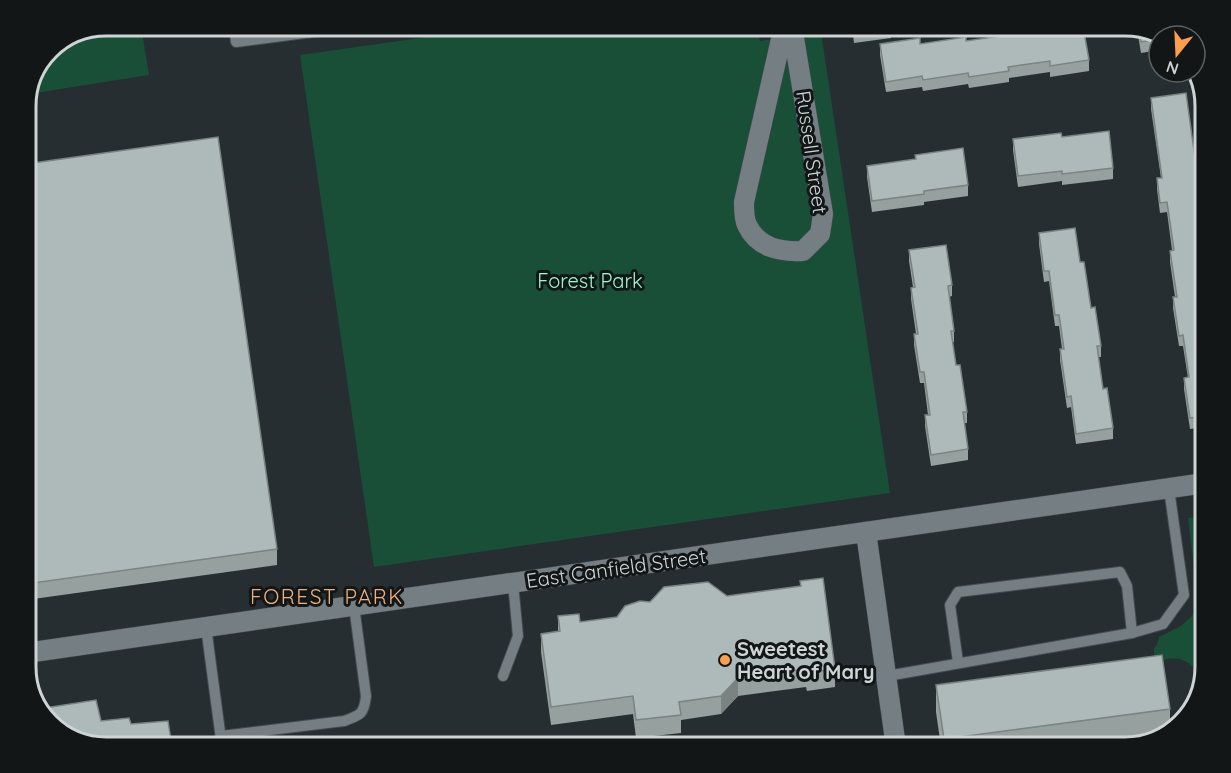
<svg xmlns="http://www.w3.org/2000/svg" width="1231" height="773" font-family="Quicksand,sans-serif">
<rect width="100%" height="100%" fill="#262e32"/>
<g fill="#194e37">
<path d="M106,26H141L149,75L29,94L49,49Z"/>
<path d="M504,26H757L760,41L821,32L890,493L374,567L300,55Z"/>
<path d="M1205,515V667L1201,681C1191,657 1177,655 1154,662V648L1157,645L1159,637L1181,626L1192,616L1198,602L1188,518Z"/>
</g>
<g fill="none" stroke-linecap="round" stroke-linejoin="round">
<g stroke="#444b4f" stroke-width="12">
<g id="service">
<path d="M234,26L236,42L359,26"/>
<path d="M206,627L222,747"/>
<path d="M958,662L950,605L958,592L1120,572L1127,586L1132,633"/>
<path d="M503,676L518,636L513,583"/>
<path d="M887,676L1132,633L1163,624L1184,595L1169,489"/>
<path d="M221,736L344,721C361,715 364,714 366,696L354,606"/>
</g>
</g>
<g stroke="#444b4f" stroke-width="21">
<g id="minor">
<path d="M784,26L744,202C744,209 744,219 747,225C758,248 780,252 803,251L820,234L823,214L792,26"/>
<path d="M866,532L896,747"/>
<path d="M26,653L1205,483"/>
</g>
</g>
<use href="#service" stroke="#757e83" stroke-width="10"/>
<use href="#minor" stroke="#757e83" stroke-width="20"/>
</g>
<g fill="#96a09f">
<path d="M852,26H891V38L854,43Z"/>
<path d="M1137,29L1160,36H1159V50L1141,53Z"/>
<path d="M1000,32L1089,60V71L1050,77V72L1009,78V82L969,88L968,84L923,91L922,87L886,92L880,55V44H920L966,41L1000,36Z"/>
<path d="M1151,98L1202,209H1205V427L1190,429L1184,389V378H1188L1183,346H1179L1173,308V297H1175L1170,262V251L1172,250L1167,212L1160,213L1157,189V178H1161L1151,109Z"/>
<path d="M1062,137L1113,168V179L1062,185V181L1018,187L1013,150V139Z"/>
<path d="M915,155L968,185V196L924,202V205L872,212L867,177V166L915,159Z"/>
<path d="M26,164L277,549V565L26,600Z"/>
<path d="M1039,233L1080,262L1101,346V357H1098L1103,389L1113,428V439L1076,444L1071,407L1067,408L1060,360V349H1062L1059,326H1055L1049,281L1044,282L1039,244Z"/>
<path d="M909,250L952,285V296L949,297L954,331V342H952L956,365L967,412V423H964L968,449V460L931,466L925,426V415H928L924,383H920L914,345V334H916L911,299V288L913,287L909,261Z"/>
<path d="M800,581L835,669V687L807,691L806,687L738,696L721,714L681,720V733L636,738L633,714L551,725L541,652V634L558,632V616L580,622L617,617L650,602L727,596L800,586Z"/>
<path d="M936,685L1170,709V732L1165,737L1086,747H941L936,712Z"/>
</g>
<path fill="#7a8282" d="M738,678V696L721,714V696Z"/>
<g fill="#aebab9" stroke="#7a8282" stroke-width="1.5">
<path d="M854,26H891V27L854,32Z"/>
<path d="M1045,26H1083L1089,60L1050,66V61L1008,67L1009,71L969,77L968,73L923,80L922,76L886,82L880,44L920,38V44L966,37V41L1001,36L1000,32Z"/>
<path d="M1139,30L1160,36L1159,39L1141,42Z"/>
<path d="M1186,93L1202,209L1205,208V416L1190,418L1184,378L1189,377L1183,335L1179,336L1173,297H1177L1170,251L1174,250L1167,202L1160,203L1157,178H1162L1151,98Z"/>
<path d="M1109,131L1113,168L1062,174V171L1018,176L1013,139L1061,133L1062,137Z"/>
<path d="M218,137L277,549L26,584V164Z"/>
<path d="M963,148L968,185L924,191V194L872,201L867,166L916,159L915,155Z"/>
<path d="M1075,228L1080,262H1084L1091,308L1095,307L1101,346H1097L1103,389L1107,388L1113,428L1076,434L1071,396L1067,397L1060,349H1064L1059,315H1055L1049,271H1044L1039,233Z"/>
<path d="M946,245L952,285L948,286L954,331H951L956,365H960L967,412H963L968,449L931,455L925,415H930L924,372H920L914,334H918L911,288L915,287L909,250Z"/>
<path d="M823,578L835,669L807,673L806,669L738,678L721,696L679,702L681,715L636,720L633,696L551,707L541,634L560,631L558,616L579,614L580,622L617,617L625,606L640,601L650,602L664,587L708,582L727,596L801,586L800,581Z"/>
<path d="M1162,655L1170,709L944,739L936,685Z"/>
<path d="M96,700L101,721L129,718L131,724L168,721L172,747H106L62,734L38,709Z"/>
<path d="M808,745L809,747H792Z"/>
</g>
<circle fill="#fb9e50" stroke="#121617" stroke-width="2" cx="725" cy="660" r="6"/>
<g text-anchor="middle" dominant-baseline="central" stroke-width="6" stroke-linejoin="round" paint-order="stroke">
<g font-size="20" fill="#ced4d6" stroke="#121617">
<text transform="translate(812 152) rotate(82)">Russell Street</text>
<text transform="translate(616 568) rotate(-8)">East Canfield Street</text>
</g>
<g font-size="20" fill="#99fbca" stroke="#121617">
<text x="590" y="280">Forest Park</text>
</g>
<g font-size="20" font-weight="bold" fill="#ced4d6" stroke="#121617" text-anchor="start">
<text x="737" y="648">Sweetest<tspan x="737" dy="23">Heart of Mary</tspan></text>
</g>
<g font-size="21" letter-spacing="1.5" fill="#f0b07e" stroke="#121617">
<text x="327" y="596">FOREST PARK</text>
</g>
</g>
<path d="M0 0H1231V773H0ZM106 36H1125A70 70 0 0 1 1195 106V667A70 70 0 0 1 1125 737H106A70 70 0 0 1 36 667V106A70 70 0 0 1 106 36Z" fill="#121617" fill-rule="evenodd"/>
<path fill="none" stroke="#ced4d6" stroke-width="3" d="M106 36H1125A70 70 0 0 1 1195 106V667A70 70 0 0 1 1125 737H106A70 70 0 0 1 36 667V106A70 70 0 0 1 106 36Z"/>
<g transform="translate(1177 54) rotate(198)"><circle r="28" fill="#121617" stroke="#5d6263" stroke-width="1.5"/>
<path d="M0-4.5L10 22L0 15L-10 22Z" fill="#fb9e50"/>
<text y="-9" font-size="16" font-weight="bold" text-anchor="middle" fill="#ced4d6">N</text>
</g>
</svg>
